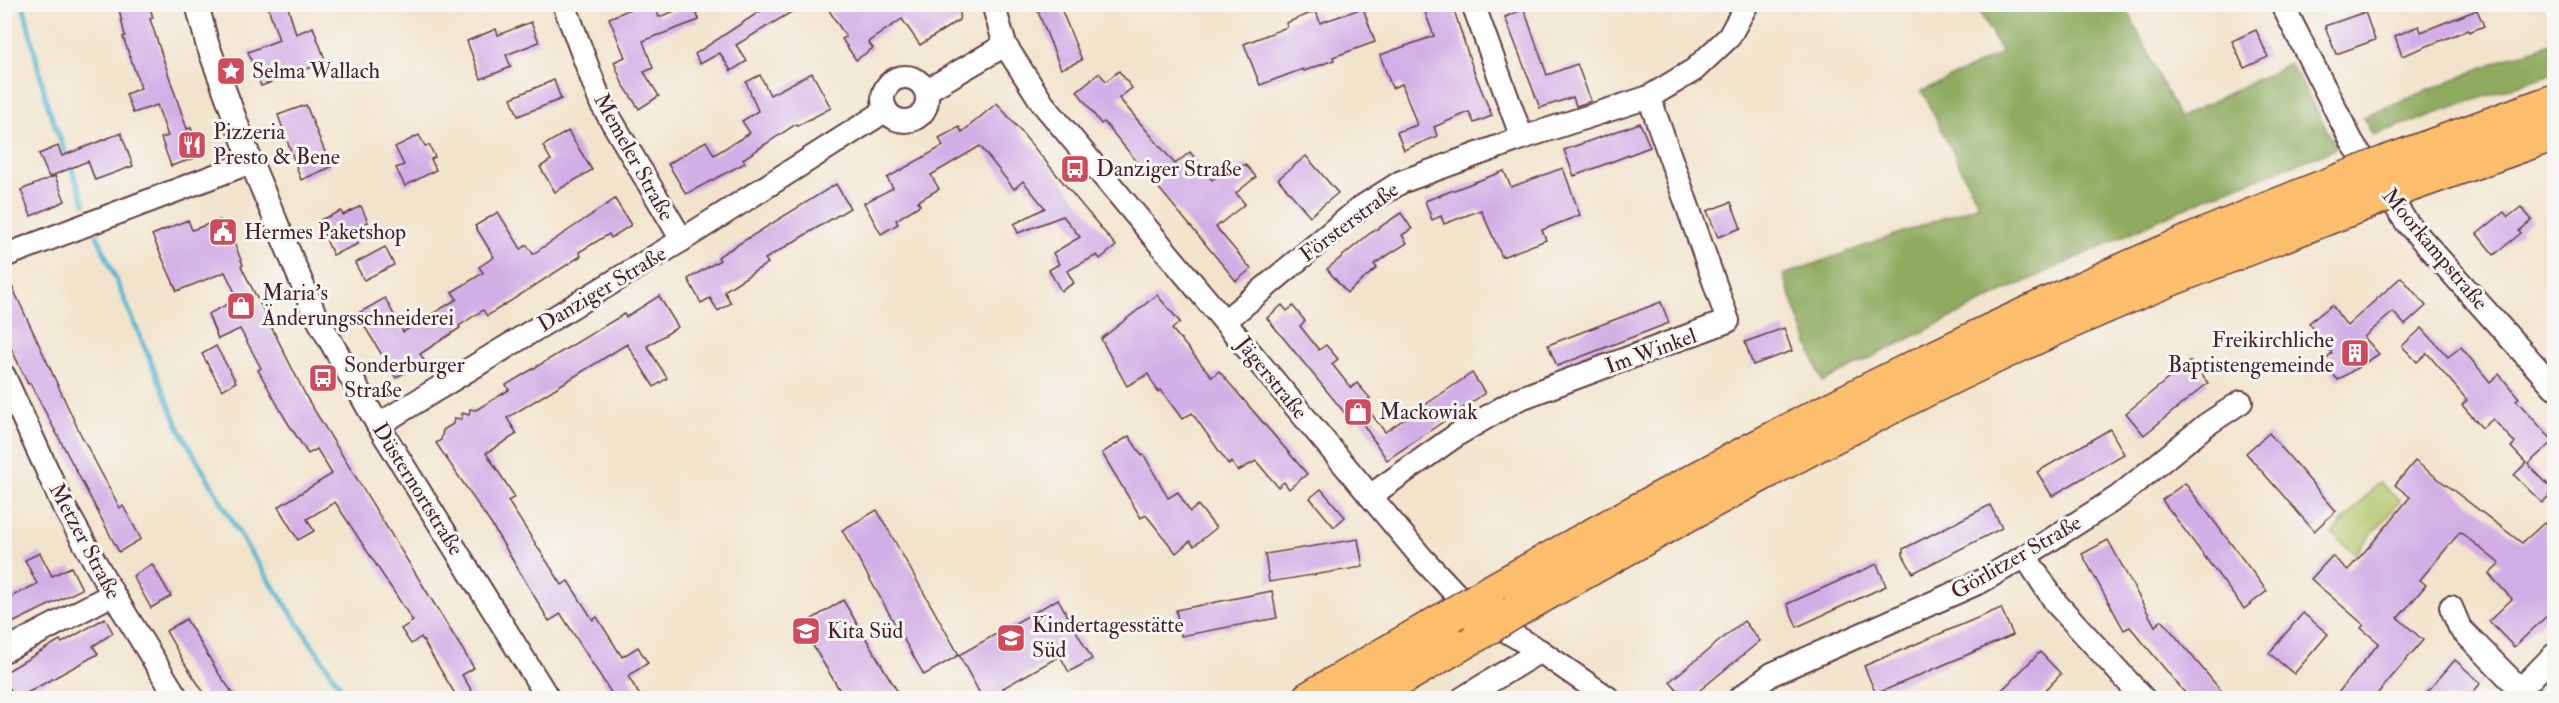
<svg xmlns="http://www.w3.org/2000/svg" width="2559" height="703" font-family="'IM FELL Double Pica',serif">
<rect width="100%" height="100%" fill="#f6f6f2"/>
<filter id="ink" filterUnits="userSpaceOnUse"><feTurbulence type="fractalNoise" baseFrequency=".0167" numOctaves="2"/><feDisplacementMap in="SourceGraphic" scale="12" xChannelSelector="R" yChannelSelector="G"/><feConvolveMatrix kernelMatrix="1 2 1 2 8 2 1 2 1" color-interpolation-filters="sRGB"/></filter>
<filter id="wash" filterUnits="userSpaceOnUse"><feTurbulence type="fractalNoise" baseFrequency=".008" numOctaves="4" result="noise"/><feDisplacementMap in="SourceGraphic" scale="24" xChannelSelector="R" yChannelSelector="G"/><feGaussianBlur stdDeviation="1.35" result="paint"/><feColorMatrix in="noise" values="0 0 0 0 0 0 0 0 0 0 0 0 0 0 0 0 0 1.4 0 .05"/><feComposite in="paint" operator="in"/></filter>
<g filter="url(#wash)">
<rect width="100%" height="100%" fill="#f2e4cc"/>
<path fill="#b3c66a" stroke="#7e724a" stroke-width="1.5" d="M2379,482L2400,501L2355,554L2332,534Z"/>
<g fill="#8eab5e" stroke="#6c6544" stroke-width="1.5">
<path d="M1976,5H2125L2179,118L2290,63L2337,148L2204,199L2007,290L1822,382L1783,275L1979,205L1922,91L2002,53Z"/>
<path d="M2554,42V73L2373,135L2363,117L2496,62Z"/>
</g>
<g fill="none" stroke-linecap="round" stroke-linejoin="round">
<g stroke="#51b6d0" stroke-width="5">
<path d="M23,4L48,107L85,204"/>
<path d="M97,235L180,430L247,547L348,698"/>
</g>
</g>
<g id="blocks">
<g fill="#d2aee6">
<path d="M125,4H149L153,18L150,19L176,97L187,129L191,128L201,156L171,166L161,138L168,136L157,105L133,113L126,94L141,88L123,37L125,36L119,9L126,8Z"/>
<path d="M267,4H287L296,34L313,27L326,62L261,86L248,52L279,40Z"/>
<path d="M643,4H654L659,17L693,4L699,20L643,41L653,68L644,72L659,96L639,109L622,83L614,62L625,57L609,18Z"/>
<path d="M771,4H805L736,45L747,61L731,71L720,53L700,64L695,54Z"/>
<path d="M825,4H962L959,20L920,45L902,19L868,42L873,48L856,60L842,39L846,37Z"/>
<path d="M1035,4H1059L1082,60L1061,69Z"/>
<path d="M1422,4H1452L1473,69L1492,116L1474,123L1469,112L1434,127L1437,136L1404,150L1397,132L1417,125L1402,84L1392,88L1380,55L1434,36Z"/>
<path d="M1363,8L1375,42L1333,57L1334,60L1304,71L1303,69L1260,85L1244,44L1287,27L1286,23L1316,11L1320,23Z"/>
<path d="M1524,9L1547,75L1577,64L1591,101L1576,106L1573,97L1540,108L1505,17Z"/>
<path d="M2477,10L2484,26L2469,32L2468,30L2402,56L2395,36L2419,26L2421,32Z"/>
<path d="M2365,12L2375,40L2336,54L2325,26Z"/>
<path d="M531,22L539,42L506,55L511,67L481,79L467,41L496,29L498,35Z"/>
<path d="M2256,30L2268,57L2244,68L2232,41Z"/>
<path d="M1119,71L1132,88L1119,98L1175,164L1190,152L1212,180L1231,165L1236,171L1245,164L1256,177L1236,193L1245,204L1216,227L1251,269L1236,281L1104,122L1101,124L1077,91L1099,73L1106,81Z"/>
<path d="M812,73L831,108L797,126L796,124L743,159L745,163L686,194L668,164L706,141L714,155L750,133L742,121L758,111L746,82L760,75L770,95Z"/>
<path d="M554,80L561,99L518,116L511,98Z"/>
<path d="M997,103L1116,246L1100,259L1097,255L1067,271L1074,283L1061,291L1049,270L1059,264L1053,253L1080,237L1063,216L1018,233L1014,224L1045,208L1023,181L1014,189L980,146L931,175L939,189L918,201L920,205L896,220L898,224L881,234L864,203L893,188L887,178L943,146L939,138L959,127L962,132Z"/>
<path d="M306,105L331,167L301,180L278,115Z"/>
<path d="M1640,123L1650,147L1574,176L1564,150Z"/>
<path d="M568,131L592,170L555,192L540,167L551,160L543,146Z"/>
<path d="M121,133L133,166L95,180L88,161L49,177L39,154L58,146L62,156Z"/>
<path d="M419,135L425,146L429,145L435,157L431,159L436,170L405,186L396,168L404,165L395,147Z"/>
<path d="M1306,156L1338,193L1310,216L1278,179Z"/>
<path d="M1563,168L1580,215L1542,230L1546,240L1502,257L1481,210L1444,224L1441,216L1432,220L1425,201L1504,171L1511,187Z"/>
<path d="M55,176L65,201L31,216L21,190Z"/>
<path d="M836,184L850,208L765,259L768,263L724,291L731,303L718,311L710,298L701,303L688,279L720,260L718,257L724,253Z"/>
<path d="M615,199L631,225L611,238L609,234L579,252L581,256L487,316L483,310L459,326L460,328L420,354L424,360L396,378L357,314L385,298L403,332L457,299L452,292L483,273L479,267L494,257L475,226L498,212L521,249L527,245L533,254Z"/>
<path d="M1731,202L1741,228L1718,237L1707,211Z"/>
<path d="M361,206L368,222L351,229L358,244L333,255L318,221L341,211L343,215Z"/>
<path d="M2521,207L2532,220L2519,231L2521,233L2494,255L2477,234L2504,212L2508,217Z"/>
<path d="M1401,213L1412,229L1402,235L1407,243L1374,264L1377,268L1347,293L1327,269L1369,234Z"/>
<path d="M188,220L192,230L220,220L227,237L231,235L243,265L241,266L308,400L474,668L462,675L477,699H458L421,637L411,644L401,629L413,621L335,502L307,519L314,531L298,540L278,507L332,474L317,449L308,454L286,420L258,370L261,368L240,329L218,339L208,314L238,299L225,272L177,291L152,235Z"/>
<path d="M385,247L394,265L364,280L355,263Z"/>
<path d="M4,269L79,431L120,508L123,506L141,539L119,552L30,383L28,384L4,333Z"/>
<path d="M2401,277L2426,306L2405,325L2393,312L2364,337L2379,354L2338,380L2323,362L2332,353L2309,323L2332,305L2347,326Z"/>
<path d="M1157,295L1180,322L1172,329L1212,377L1219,371L1307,474L1289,489L1284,482L1278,487L1256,461L1238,471L1231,462L1229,465L1192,413L1182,419L1161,390L1158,392L1148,374L1127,386L1101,339Z"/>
<path d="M659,296L678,327L647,346L667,378L654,387L627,344L507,418L517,434L486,453L515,497L508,501L562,585L568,581L593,620L597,617L622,657L638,647L648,663L628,676L642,699H615L561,614L549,621L493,527L436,443L441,440L443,430L453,424L454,418L462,419V413L469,415L470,409L476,410L509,390L506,385L624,314L626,317Z"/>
<path d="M1661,302L1669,323L1557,366L1548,345Z"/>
<path d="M1282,305L1287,311L1293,306L1305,321L1300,326L1319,350L1326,345L1338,359L1332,364L1351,388L1357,383L1370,398L1363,403L1385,432L1472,373L1485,393L1387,460L1359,418L1353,423L1267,318Z"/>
<path d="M1784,328L1792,351L1753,365L1745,342Z"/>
<path d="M2422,328L2448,357L2461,347L2490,382L2499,374L2519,398L2516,400L2553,441L2528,464L2554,491L2542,503L2514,475L2526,463L2511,447L2515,443L2493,419L2482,428L2462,405L2467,400L2427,353L2417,362L2402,346Z"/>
<path d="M216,346L236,382L222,390L202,354Z"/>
<path d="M2190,361L2208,383L2144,435L2126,413Z"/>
<path d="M2110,429L2124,454L2052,496L2037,472Z"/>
<path d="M2269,433L2336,511L2314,531L2246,453Z"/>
<path d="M1129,436L1142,456L1144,455L1168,498L1178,492L1190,512L1198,505L1216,528L1194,546L1190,541L1176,553L1146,515L1141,518L1102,453Z"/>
<path d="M2415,461L2522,543L2544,523L2554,533V609L2514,647L2489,621L2512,599L2489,574L2500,564L2460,532L2420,580L2426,585L2398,618L2423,640L2373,699H2333L2379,643L2361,628L2364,625L2311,579L2332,556L2348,570L2374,541L2410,497L2395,485Z"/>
<path d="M2185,483L2267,591L2244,609L2162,500Z"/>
<path d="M1321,489L1345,517L1334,527L1310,498Z"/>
<path d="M1990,505L2002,528L1913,573L1903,555V549Z"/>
<path d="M877,510L959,655L924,675L842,530Z"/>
<path d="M1358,539L1363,567L1269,582L1265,554Z"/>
<path d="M2108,540L2155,626L2162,620L2228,699H2190L2130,627L2124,630L2082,554Z"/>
<path d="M40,553L52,576L71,567L82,589L4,627V600L37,584L25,560Z"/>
<path d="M152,564L171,596L151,608L133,576Z"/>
<path d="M1877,564L1886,586L1797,627L1787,604Z"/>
<path d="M1272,591L1277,618L1181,636L1176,610Z"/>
<path d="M1058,599L1092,659L1069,672L1060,656L1003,688L1009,699H983L959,655Z"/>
<path d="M843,600L902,699H845L801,626Z"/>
<path d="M2001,608L2013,635L1876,694L1864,666Z"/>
<path d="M2303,613L2328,634L2294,674L2269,653Z"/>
<path d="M105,618L113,633L93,646L98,654L16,699L4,679V673L60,640L62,643Z"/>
<path d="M186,619L219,674L237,699H208L185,664L166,631Z"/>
<path d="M1744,621L1760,641L1689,699H1685L1670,681Z"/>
<path d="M2040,652L2061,674L2037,699H1993Z"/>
<path d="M2455,660L2481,683L2467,699H2421Z"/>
</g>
</g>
</g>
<g filter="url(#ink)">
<use href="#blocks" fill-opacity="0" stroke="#633d43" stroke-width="1.5"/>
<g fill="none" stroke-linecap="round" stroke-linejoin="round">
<g stroke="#633d43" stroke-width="26">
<g id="street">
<path d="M197,4L207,43L251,162L314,312L378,425L548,698"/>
<path d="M564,4L601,103L682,240"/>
<path d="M993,4L1005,45L1043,104L1422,558L1471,610L1540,651L1608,698"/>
<path d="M1473,4L1522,138"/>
<path d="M2282,4L2352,142L2407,223L2554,387"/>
<circle cx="905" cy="99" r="22"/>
<path d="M926,91L1005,45"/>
<path d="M4,256L251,162"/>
<path d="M1225,321L1360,208L1401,182L1522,138L1649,97L1694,70L1729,37L1747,4"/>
<path d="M4,376L63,505L113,594L177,698"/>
<path d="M378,425L682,240L885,111"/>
<path d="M1370,496L1458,434L1518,399L1728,321L1649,97"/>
<path d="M2025,556L2056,603L2143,698"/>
<path d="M2451,607L2460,628L2520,689"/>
<path d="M4,651L113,594"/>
<path d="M1463,698L1540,651"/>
<path d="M1740,698L1772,674L1982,581L2025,556L2118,497L2206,425L2241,402"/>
<path d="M2512,698L2554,655"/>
</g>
</g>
<g stroke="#633d43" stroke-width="36">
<g id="highway">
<path d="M2387,162L2554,101"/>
<path d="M2405,187L2554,134"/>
<path d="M1488,593C1769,435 2049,291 2351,176"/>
<path d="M1514,612C1718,496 1925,382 2142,291C2217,260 2293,232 2368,202"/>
<path d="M1309,698L1451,615"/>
<path d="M1368,698L1480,633"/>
</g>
</g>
<use href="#street" stroke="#fff" stroke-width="22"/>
<use href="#highway" stroke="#fabe6d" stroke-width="33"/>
<g stroke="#633d43" stroke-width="36" stroke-linecap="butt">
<g id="highway-bridge">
<path d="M2351,176L2387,162"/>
<path d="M2368,202L2405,187"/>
<path d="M1451,615L1488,593"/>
<path d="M1480,633L1514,612"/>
</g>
</g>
<use href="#highway-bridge" stroke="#fabe6d" stroke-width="33"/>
</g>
</g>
<defs>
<g id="sight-square" transform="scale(1.5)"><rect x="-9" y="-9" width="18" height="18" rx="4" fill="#d1495b" stroke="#f6f6f2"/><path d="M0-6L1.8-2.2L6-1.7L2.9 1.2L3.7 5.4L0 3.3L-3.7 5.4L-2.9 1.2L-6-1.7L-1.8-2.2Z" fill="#fff"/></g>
<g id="restaurant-square" transform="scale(1.5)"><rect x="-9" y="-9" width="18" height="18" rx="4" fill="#d1495b" stroke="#f6f6f2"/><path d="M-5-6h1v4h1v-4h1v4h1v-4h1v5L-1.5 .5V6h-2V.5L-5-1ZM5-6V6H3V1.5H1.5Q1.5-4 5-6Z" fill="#fff"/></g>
<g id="bus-square" transform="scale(1.5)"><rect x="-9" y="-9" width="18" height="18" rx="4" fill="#d1495b" stroke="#f6f6f2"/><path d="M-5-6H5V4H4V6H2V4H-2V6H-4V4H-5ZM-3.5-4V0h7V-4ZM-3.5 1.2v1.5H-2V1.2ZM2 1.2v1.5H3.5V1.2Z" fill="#fff"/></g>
<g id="civic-square" transform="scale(1.5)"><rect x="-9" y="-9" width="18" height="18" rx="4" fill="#d1495b" stroke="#f6f6f2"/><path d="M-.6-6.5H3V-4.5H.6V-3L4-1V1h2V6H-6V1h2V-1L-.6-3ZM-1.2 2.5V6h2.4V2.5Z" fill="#fff"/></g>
<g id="shop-square" transform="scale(1.5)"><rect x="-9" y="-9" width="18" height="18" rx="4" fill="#d1495b" stroke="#f6f6f2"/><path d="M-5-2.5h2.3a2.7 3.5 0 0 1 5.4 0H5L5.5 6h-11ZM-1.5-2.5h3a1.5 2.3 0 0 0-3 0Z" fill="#fff"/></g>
<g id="building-square" transform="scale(1.5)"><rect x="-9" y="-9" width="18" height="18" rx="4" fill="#d1495b" stroke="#f6f6f2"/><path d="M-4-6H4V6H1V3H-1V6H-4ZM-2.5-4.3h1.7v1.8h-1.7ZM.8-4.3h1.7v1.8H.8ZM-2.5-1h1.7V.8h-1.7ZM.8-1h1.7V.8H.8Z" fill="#fff"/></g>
<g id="school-square" transform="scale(1.5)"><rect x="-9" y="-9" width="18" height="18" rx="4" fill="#d1495b" stroke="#f6f6f2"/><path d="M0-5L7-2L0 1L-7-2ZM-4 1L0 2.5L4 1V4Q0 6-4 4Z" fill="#fff"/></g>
</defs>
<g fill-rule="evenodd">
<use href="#sight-square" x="231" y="71"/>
<use href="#restaurant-square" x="192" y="145"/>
<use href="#bus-square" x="1075" y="169"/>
<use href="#civic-square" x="223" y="232"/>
<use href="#shop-square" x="241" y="306"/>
<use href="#building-square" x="2355" y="353"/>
<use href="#bus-square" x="323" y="378"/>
<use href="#shop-square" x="1358" y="412"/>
<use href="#school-square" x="806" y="631"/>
<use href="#school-square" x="1011" y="638"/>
</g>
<g text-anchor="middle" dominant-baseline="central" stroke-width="6" stroke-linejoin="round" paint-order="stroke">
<g font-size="22" fill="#4a1f2b" stroke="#f6f6f2" text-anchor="start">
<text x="252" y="71">Selma Wallach</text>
<text x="213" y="132">Pizzeria<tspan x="213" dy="25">Presto &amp; Bene</tspan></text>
<text x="1096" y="169">Danziger Straße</text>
<text x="244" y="232">Hermes Paketshop</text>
<text x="262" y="293">Maria's<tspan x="262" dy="25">Änderungsschneiderei</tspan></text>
<text x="2334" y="340" text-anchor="end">Freikirchliche<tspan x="2334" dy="25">Baptistengemeinde</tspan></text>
<text x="344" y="365">Sonderburger<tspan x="344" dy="25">Straße</tspan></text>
<text x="1379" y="412">Mackowiak</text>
<text x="1032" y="625">Kindertagesstätte<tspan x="1032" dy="25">Süd</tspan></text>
<text x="827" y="631">Kita Süd</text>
</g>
<g font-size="22" fill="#4a1f2b" stroke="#f6f6f2">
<text transform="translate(634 157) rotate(61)">Memeler Straße</text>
<text transform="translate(1349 222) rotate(-37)">Försterstraße</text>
<text transform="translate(2435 249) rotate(50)">Moorkampstraße</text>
<text transform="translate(602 289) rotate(-31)">Danziger Straße</text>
<text transform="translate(1651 351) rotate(-20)">Im Winkel</text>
<text transform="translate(1272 378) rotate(51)">Jägerstraße</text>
<text transform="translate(418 489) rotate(58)">Düsternortstraße</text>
<text transform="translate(85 541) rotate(62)">Metzer Straße</text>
<text transform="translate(2016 557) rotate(-30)">Görlitzer Straße</text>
</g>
</g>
<rect width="2559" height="703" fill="none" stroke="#f6f6f2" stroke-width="24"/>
</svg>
